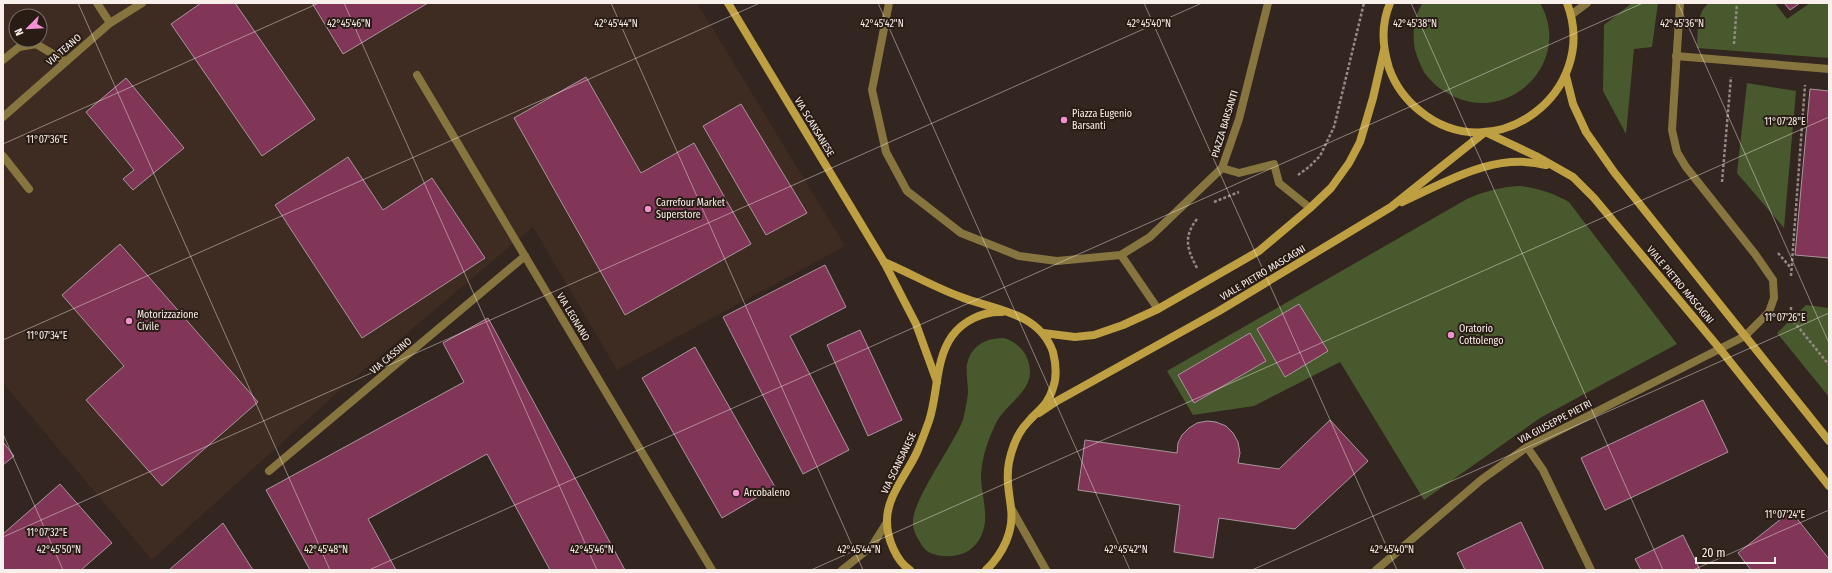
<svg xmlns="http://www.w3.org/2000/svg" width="1832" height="573" font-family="'Fira Sans Condensed',sans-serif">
<rect width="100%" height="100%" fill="#33251f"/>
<path fill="#3e2b21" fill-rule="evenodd" d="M3,3H697L845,246L617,370L533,227L347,384L152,560L3,383ZM16,16H40V40H16Z"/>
<g fill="#48592d">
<path d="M1423,3H1540C1574,62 1508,127 1449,94C1439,89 1430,81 1424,72C1421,67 1419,61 1417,56C1411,41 1413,16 1423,3Z"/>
<path d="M1632,3H1658L1652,47L1634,49L1626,134L1603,91L1604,25Z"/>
<path d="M1709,3H1775L1787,19L1810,3H1829V58L1697,48C1698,33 1696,12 1709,3Z"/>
<path d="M1747,83L1796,91L1784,228L1737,173Z"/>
<path d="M1520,186C1538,188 1553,193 1569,202L1677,344L1540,418L1424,500L1340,362L1254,406L1193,415L1167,371L1467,199C1485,191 1500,187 1520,186Z"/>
<path d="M1806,305L1829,308V397L1777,333Z"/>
<path d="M1004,338C1019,343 1029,354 1030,371C1031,392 1006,404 996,423C988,440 981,459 981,478C982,500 991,520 979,540C969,556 950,559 933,554C927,552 923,548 920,542C916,536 913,530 913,523C911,502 954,444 963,420C965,412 967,401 968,393C968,379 963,365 972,352C980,341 991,338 1004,338Z"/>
</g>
<g fill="#813557" stroke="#a9969d">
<path d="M201,3H235L315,119L262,156L171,24Z"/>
<path d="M312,3H428L343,54Z"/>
<path d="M1784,3H1800L1790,10Z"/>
<path d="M586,77L641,173L694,143L751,244L625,315L514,118Z"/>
<path d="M126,78L184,148L133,190L123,179L134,170L86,112Z"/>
<path d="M1810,89L1829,91V258L1795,255Z"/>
<path d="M741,104L807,213L766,235L703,126Z"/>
<path d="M348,157L383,210L432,178L485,258L362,338L275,205Z"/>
<path d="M120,244L258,402L162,486L86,400L124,366L62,295Z"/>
<path d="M825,265L846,307L790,336L849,450L803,474L723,317Z"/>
<path d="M1299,304L1328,351L1285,377L1257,329Z"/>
<path d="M488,318L625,570H550L487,454L368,519L396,570H310L266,490L464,382L443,343Z"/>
<path d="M860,330L902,420L868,436L827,345Z"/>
<path d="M1250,333L1266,361L1194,403L1178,375Z"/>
<path d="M695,347L775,487L722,518L642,378Z"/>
<path d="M1703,400L1728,452L1605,510L1581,458Z"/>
<path d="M1330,420L1368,461L1295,529L1219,518L1213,558L1174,552L1180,505L1078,490L1085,440L1177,453L1178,443L1182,435L1189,428L1197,423L1207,421L1216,422L1226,426L1233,433L1238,442L1240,453L1238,463L1279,469Z"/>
<path d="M3,442L14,456L3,465Z"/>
<path d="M60,484L112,543L81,570H3V534Z"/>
<path d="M1791,511L1829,559V570H1751L1738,553Z"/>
<path d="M1521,522L1544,570H1465L1457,553Z"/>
<path d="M223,523L253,570H169Z"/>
<path d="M1683,535L1700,570H1641L1635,559Z"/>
</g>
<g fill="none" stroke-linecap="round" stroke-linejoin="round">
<g stroke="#958984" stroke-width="2.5" stroke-dasharray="3 2" stroke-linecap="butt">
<path d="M1734,44L1737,3"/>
<path d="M1298,175L1309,167L1320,156L1334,127L1364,3"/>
<path d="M1722,182L1731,77"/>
<path d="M1214,202L1239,192"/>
<path d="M1197,219C1183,237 1187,249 1197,268"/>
<path d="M1778,253L1791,268"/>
<path d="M1791,276L1805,85"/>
<path d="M1791,307V318L1829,365"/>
</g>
<g stroke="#87753f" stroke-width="8">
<path d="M889,3L872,90L886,152L907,191L961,233L1019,256L1057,261L1121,255L1150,237L1222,168L1239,119L1268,3"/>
<path d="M1680,3L1672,130L1677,152L1686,167L1755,254L1773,280L1774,298L1769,312L1745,336"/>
<path d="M1676,56L1829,69"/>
<path d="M3,60L19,47L36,44L65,61"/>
<path d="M3,156L29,189"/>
<path d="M1222,168L1239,173L1274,164L1279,183L1310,208"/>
<path d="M1121,255L1158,309"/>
</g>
<g stroke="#87753f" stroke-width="8">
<path d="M97,3L110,23"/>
<path d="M1571,15L1587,3"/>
<path d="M417,75L712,570"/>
<path d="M3,117L110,23L142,3"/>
<path d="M1527,447L1543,470L1591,570"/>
<path d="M269,471L525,256"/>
<path d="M1011,508L1046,570"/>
<path d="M842,570L872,546L887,522"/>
<path d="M1376,570L1481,480L1527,447L1745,336"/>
</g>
<g stroke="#bea043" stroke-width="8">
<path d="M728,3L884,262L916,324L937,382"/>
<path d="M1390,3C1381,25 1382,45 1389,68C1395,85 1406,100 1420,111C1494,172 1601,92 1567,3"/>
<path d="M1566,76L1573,104L1586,132L1614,172L1829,441"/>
<path d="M1402,202C1448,181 1494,152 1546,165"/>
<path d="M884,262C910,273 934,287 961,297C995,310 1039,312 1053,352C1056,364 1057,377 1053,388C1047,407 1039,409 1028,422C1018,432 1012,448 1009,462C1006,478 1009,492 1011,508C1014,531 1003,554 986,570"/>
<path d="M1043,333L1075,337L1094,335L1123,325L1158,309L1259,251L1310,208L1331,188L1349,163L1360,142L1373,98L1384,50"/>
<path d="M1039,413L1057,401L1219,311L1391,207L1485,132L1536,156L1573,177L1594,198L1720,349L1829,486"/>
<path d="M910,570C896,561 887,538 887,522C886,497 907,474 917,452C921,443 925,432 929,421C938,394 935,360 952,336C963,321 983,311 1002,312"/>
</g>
</g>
<path fill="none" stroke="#f9efeb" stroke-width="1" stroke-opacity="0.45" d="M78,3L330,570M344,3L597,570M611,3L863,570M878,3L1130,570M1144,3L1397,570M1411,3L1663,570M1678,3L1829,343M3,144L319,3M3,340L760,3M3,434L63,570M3,537L1202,3M369,570L1643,3M811,570L1829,117M1252,570L1829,313M1693,570L1829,510"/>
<g fill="#f491d3" stroke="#291c15" stroke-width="1.5">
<circle cx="1064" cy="120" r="4"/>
<circle cx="648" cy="209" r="4"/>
<circle cx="129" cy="321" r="4"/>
<circle cx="1451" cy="335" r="4"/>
<circle cx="736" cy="493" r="4"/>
</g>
<g text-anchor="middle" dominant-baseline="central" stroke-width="4" stroke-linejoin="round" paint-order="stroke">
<g font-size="10" fill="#f9efeb" stroke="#291c15">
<text transform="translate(64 50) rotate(-41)">VIA TEANO</text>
<text transform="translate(1225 124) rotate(-73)">PIAZZA BARSANTI</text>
<text transform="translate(814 127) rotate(59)">VIA SCANSANESE</text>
<text transform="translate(1263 273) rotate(-31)">VIALE PIETRO MASCAGNI</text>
<text transform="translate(1680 285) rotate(50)">VIALE PIETRO MASCAGNI</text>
<text transform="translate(573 317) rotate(59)">VIA LEGNANO</text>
<text transform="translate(391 356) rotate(-40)">VIA CASSINO</text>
<text transform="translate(1555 422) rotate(-28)">VIA GIUSEPPE PIETRI</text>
<text transform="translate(899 463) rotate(-64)">VIA SCANSANESE</text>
</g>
<g font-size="10" fill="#f9efeb" stroke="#291c15" text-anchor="start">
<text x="1072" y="114">Piazza Eugenio<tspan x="1072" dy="12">Barsanti</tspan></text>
<text x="656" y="203">Carrefour Market<tspan x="656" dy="12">Superstore</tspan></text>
<text x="137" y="315">Motorizzazione<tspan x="137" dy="12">Civile</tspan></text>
<text x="1459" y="329">Oratorio<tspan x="1459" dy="12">Cottolengo</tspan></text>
<text x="744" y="493">Arcobaleno</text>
</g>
</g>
<g font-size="10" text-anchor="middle" fill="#f9efeb" stroke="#291c15" stroke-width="4" stroke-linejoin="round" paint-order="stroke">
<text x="1682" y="27">42°45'36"N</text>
<text x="349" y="27">42°45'46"N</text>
<text x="616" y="27">42°45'44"N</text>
<text x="882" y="27">42°45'42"N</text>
<text x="1149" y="27">42°45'40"N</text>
<text x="1415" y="27">42°45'38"N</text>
<text x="1785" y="125">11°07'28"E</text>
<text x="47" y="143">11°07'36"E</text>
<text x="1785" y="321">11°07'26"E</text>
<text x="47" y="339">11°07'34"E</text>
<text x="1785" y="518">11°07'24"E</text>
<text x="47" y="536">11°07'32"E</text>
<text x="59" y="553">42°45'50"N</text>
<text x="326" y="553">42°45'48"N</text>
<text x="592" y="553">42°45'46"N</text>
<text x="859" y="553">42°45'44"N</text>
<text x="1126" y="553">42°45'42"N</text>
<text x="1392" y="553">42°45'40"N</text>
</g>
<rect width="1832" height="573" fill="none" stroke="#f9efeb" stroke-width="8"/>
<g transform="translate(28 28) rotate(246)"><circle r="19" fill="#291c15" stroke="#7c706b"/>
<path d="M0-3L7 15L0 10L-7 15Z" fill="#f491d3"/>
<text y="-6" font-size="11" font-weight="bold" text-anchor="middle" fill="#f9efeb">N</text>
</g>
<path d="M1696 557v6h79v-6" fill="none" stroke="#f9efeb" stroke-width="2"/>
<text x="1702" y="557" font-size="12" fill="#f9efeb" stroke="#291c15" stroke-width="3" paint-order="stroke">20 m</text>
</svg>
